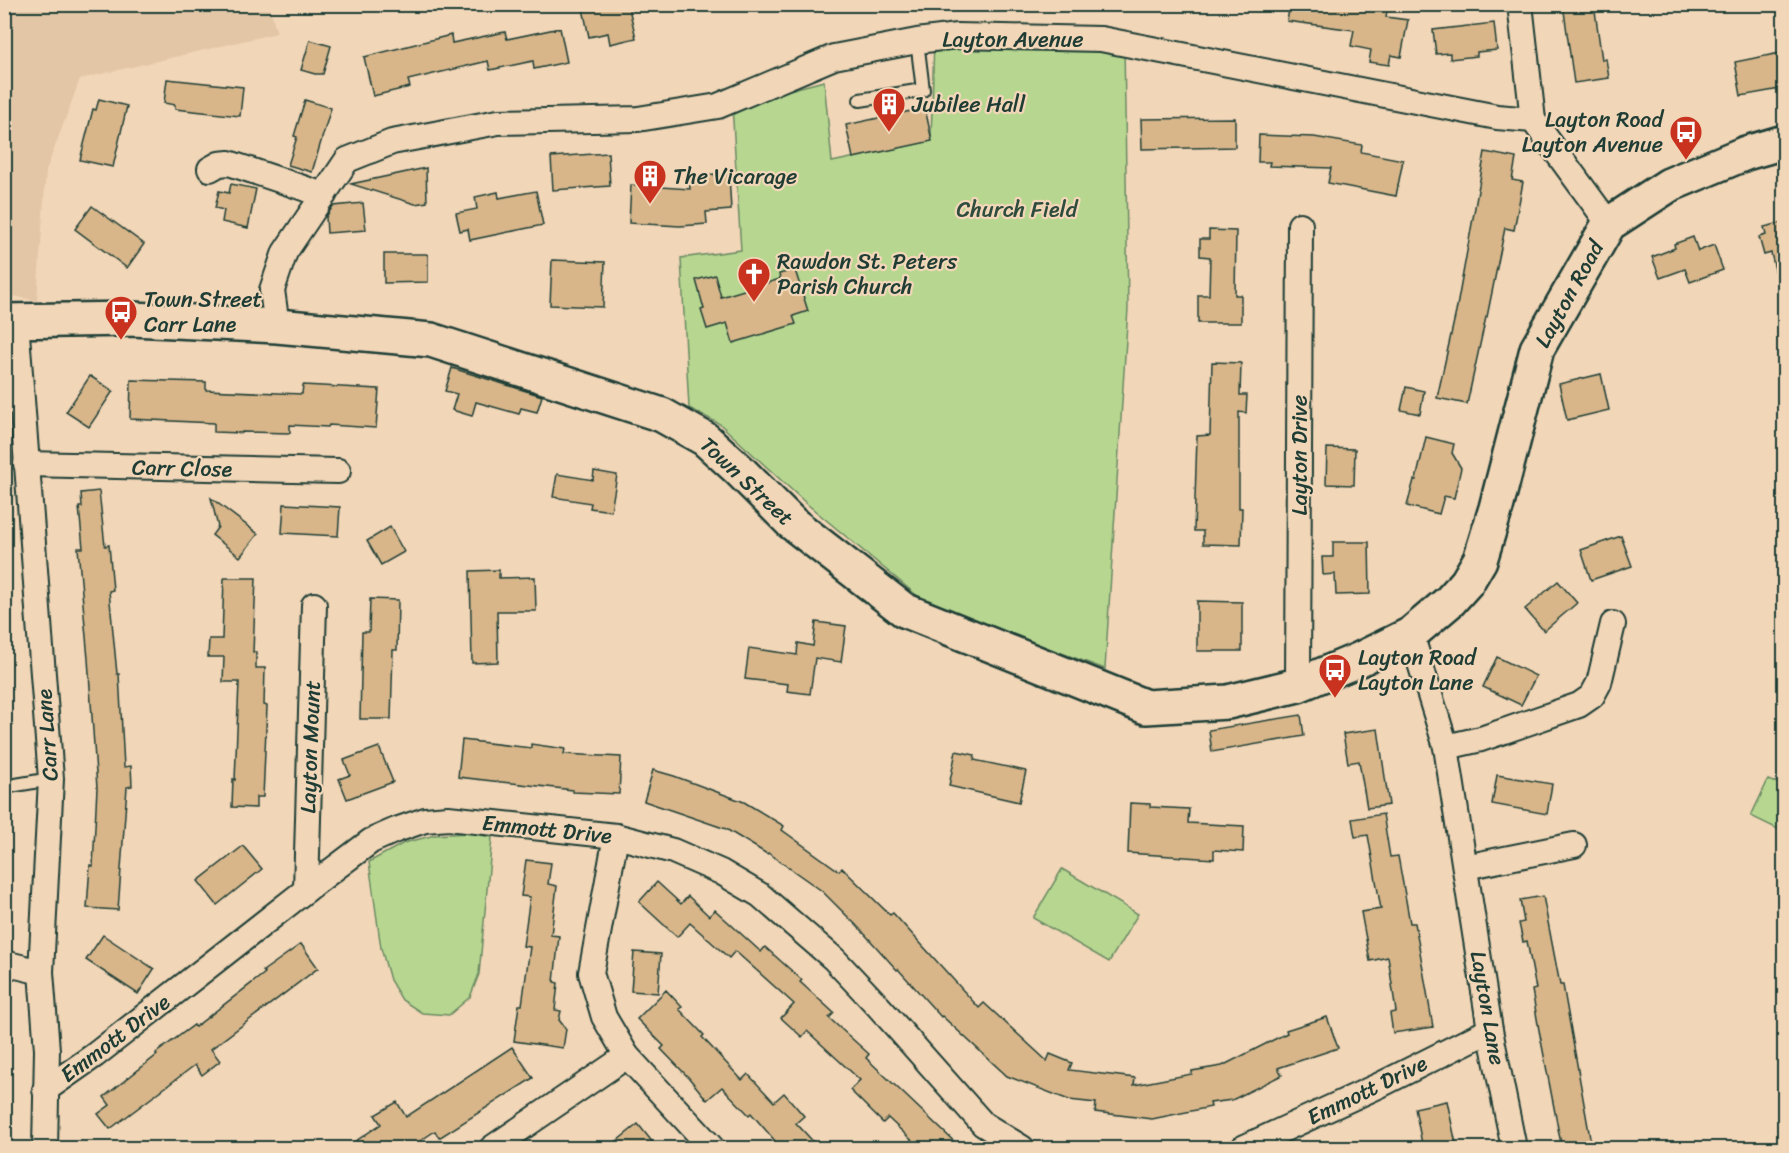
<svg xmlns="http://www.w3.org/2000/svg" width="1789" height="1153" font-family="Sriracha,sans-serif">
<rect width="100%" height="100%" fill="#f2d6b8"/>
<filter id="ink" filterUnits="userSpaceOnUse"><feTurbulence type="fractalNoise" baseFrequency=".0167" numOctaves="2"/><feDisplacementMap in="SourceGraphic" scale="12" xChannelSelector="R" yChannelSelector="G"/><feConvolveMatrix kernelMatrix="1 2 1 2 8 2 1 2 1" color-interpolation-filters="sRGB"/></filter>
<g filter="url(#ink)">
<path fill="#e2c6a5" d="M5,4L269,5L277,33L80,79L46,171L37,301L5,294Z"/>
<g fill="#b7d791" stroke="#6b8a62" stroke-width="1.5">
<path d="M934,39L1124,44L1128,308L1105,669L926,603L807,504L720,424L689,408L681,258L741,250L732,105L824,81L832,162L931,141Z"/>
<path d="M1768,780L1784,785V832L1751,816Z"/>
<path d="M468,833L492,837L479,974L470,997L449,1015L422,1013L402,1000L390,980L381,948L369,862L404,843L435,835Z"/>
<path d="M1062,869L1138,914L1109,962L1033,918Z"/>
</g>
<g fill="#d8b68a" stroke="#1f3d34" stroke-width="1.5">
<path d="M582,4H628L636,38L610,44L608,33L589,37Z"/>
<path d="M1290,4H1388L1386,17L1408,20L1401,57L1391,55L1389,65L1369,62L1371,50L1351,46L1354,30L1287,21Z"/>
<path d="M1563,4H1594L1602,60L1606,59L1609,78L1574,83Z"/>
<path d="M1494,23L1497,50L1477,52V56L1450,59V53L1436,54L1433,30Z"/>
<path d="M560,28L567,62L534,69L533,61L490,70L488,61L408,80L410,87L373,96L364,57L451,35L452,43L505,32L507,39Z"/>
<path d="M310,40L331,46L323,74H315L301,70Z"/>
<path d="M1785,52V88L1741,96L1735,62Z"/>
<path d="M167,79L243,87L240,116L175,109V105L164,103Z"/>
<path d="M99,99L127,106L113,167L80,160L93,109L96,110Z"/>
<path d="M305,100L331,108L312,172L288,165L297,137L294,136Z"/>
<path d="M925,108L932,141L853,158L846,125Z"/>
<path d="M1235,118V147L1142,149L1141,119Z"/>
<path d="M1259,135L1314,137L1362,145L1361,152L1403,160L1396,196L1328,183L1331,168L1269,166L1270,162H1258Z"/>
<path d="M1485,152L1516,158L1512,180L1523,182L1514,230L1505,228L1487,317H1486L1467,404L1437,398L1456,312Z"/>
<path d="M608,153L610,186L553,190L551,157Z"/>
<path d="M426,168L427,202L415,204L351,184Z"/>
<path d="M715,174V176L729,175L731,210L706,212L707,224L680,226L629,223L631,185L690,189L689,176Z"/>
<path d="M231,184L256,189L248,228L222,222L224,210L215,208L219,191L229,193Z"/>
<path d="M536,191L543,225L470,240L468,229L460,231L456,213L477,209L475,197L498,192L499,198Z"/>
<path d="M363,203L366,230L327,233L326,217L333,206Z"/>
<path d="M92,206L144,244L127,268L75,229Z"/>
<path d="M1785,222V281L1778,282L1771,253L1764,255L1759,237L1766,235L1764,227Z"/>
<path d="M1209,230L1236,231L1235,295H1241V323H1198V295H1209L1210,257L1200,256V239H1209Z"/>
<path d="M1693,237L1698,251L1714,245L1723,270L1690,282L1685,269L1660,278L1652,257L1675,248L1674,244Z"/>
<path d="M384,254H426L428,255V282L384,283Z"/>
<path d="M552,260L605,262L603,307L550,305Z"/>
<path d="M795,270L808,311L793,316L796,324L733,343L727,323L707,329L701,310L704,309L696,280L715,275L721,297L780,279L779,274Z"/>
<path d="M1212,362L1241,363L1240,395H1247L1246,413L1239,412V508H1242L1241,545L1203,544V531H1194L1197,436L1210,435Z"/>
<path d="M452,368L542,396L537,412L521,408L519,414L476,402L472,416L452,410L457,394L445,391Z"/>
<path d="M1601,374L1609,410L1567,420L1559,384Z"/>
<path d="M90,376L113,391L89,427L66,412Z"/>
<path d="M131,380L206,382V390L302,394L303,385L379,389L376,428L329,425L328,427L290,425V433L242,432V433L214,432V423L130,419Z"/>
<path d="M1406,387L1424,391L1420,414L1401,410Z"/>
<path d="M1426,437L1454,444L1452,453L1461,468L1454,498L1444,496L1439,514L1407,506L1414,480H1416Z"/>
<path d="M1327,448L1355,449L1354,485L1326,484Z"/>
<path d="M594,471L617,475L611,511L590,508L591,503L553,497L557,474L593,480Z"/>
<path d="M99,491L105,546L109,545L113,590L109,591L117,674H119L124,767L131,766L132,786L127,787L118,910L87,908L90,865L93,866L97,788L88,659L78,548H83L79,507H82L81,493Z"/>
<path d="M211,498L258,534L240,557L212,535L218,527Z"/>
<path d="M284,504L340,507L338,536L282,533Z"/>
<path d="M390,527L404,552L381,565L367,541Z"/>
<path d="M1621,536L1632,566L1591,580L1581,550Z"/>
<path d="M1333,542H1369L1370,594L1336,595L1335,574L1323,575L1322,557H1333Z"/>
<path d="M499,570V578L535,577L536,611H497L498,662L472,663L470,571Z"/>
<path d="M224,578H256L253,652H256V668H265L264,705L267,706L263,797H256V808L232,807L233,779L235,780L239,682H223L224,657H208L209,639H222Z"/>
<path d="M1558,581L1577,603L1544,631L1525,609Z"/>
<path d="M370,599L398,600L397,650H393L391,719H360L362,632H369Z"/>
<path d="M1197,601L1242,602V651H1197Z"/>
<path d="M816,622L846,626L841,662L815,658L810,694L787,691L788,684L745,679L749,648L797,655L798,643L813,646Z"/>
<path d="M1497,657L1536,676L1521,705L1483,687Z"/>
<path d="M1301,715L1304,736L1212,752L1209,730Z"/>
<path d="M1378,729L1389,805L1367,808L1359,761L1348,763L1343,734Z"/>
<path d="M462,740L531,748V744L565,749L564,754L621,757L619,794L573,792V790L458,777Z"/>
<path d="M379,747L393,782L347,799L339,779L350,775L344,760Z"/>
<path d="M956,751L975,755L974,760L1026,771L1019,802L949,786Z"/>
<path d="M653,770L674,776L744,802L784,826L782,830L839,871L842,868L890,915L893,913L979,1008L984,1003L1047,1061L1050,1054L1072,1063L1069,1070L1135,1078L1134,1085L1192,1074V1071L1222,1066L1287,1033L1286,1030L1327,1017L1338,1048L1278,1068L1282,1075L1232,1100L1210,1103L1211,1107L1152,1119L1095,1112L1096,1103L1069,1100L1007,1076L942,1016L941,1017L898,969L897,970L861,930L822,891L768,853L767,854L726,829L644,801Z"/>
<path d="M1497,775L1552,784L1547,814L1492,804Z"/>
<path d="M1130,803L1150,804V807L1189,809L1188,823L1244,826L1243,852L1214,850V859L1128,853Z"/>
<path d="M1383,814L1390,857L1398,856L1410,923H1415L1433,1027L1393,1033L1390,1013L1396,1012L1388,957L1370,961L1361,912L1381,909L1368,835L1355,837L1352,819Z"/>
<path d="M243,846L262,869L217,905L198,881Z"/>
<path d="M526,860L551,863L548,884L557,886L551,935L559,936L554,982L558,983L555,1010L561,1011L559,1020L566,1029L563,1048L514,1041L519,1005H522L530,947L523,946L530,897L521,896Z"/>
<path d="M657,882L681,904L688,896L709,916L715,910L761,952L765,947L802,980L800,982L834,1013L829,1018L869,1054L866,1058L962,1149H921L888,1118L883,1123L850,1090L860,1080L807,1031L802,1037L781,1018L794,1004L735,951L729,958L690,923L677,937L639,902Z"/>
<path d="M1543,896L1560,985H1563L1592,1149H1562L1539,1030L1532,990L1536,989L1527,941L1523,942L1519,923L1524,922L1520,900Z"/>
<path d="M103,935L154,969L138,994L86,960Z"/>
<path d="M301,944L318,968L211,1049L220,1061L202,1075L195,1065L110,1129L98,1114L110,1105L104,1097L157,1055L156,1053L194,1025L195,1027L265,973L263,971Z"/>
<path d="M634,952L661,954L658,993L631,991Z"/>
<path d="M666,990L682,1007L679,1009L704,1035L702,1037L742,1080L748,1074L774,1102L784,1093L804,1116L796,1123L820,1149H782L751,1113L749,1115L722,1087L707,1100L689,1078L661,1049L664,1046L637,1019Z"/>
<path d="M512,1047L533,1078L439,1138L435,1131L408,1149H344L381,1124L375,1115L397,1102L406,1117Z"/>
<path d="M1447,1101L1457,1149H1423L1415,1108Z"/>
<path d="M638,1124L658,1149H607Z"/>
</g>
<g fill="none" stroke-linecap="round" stroke-linejoin="round">
<g stroke="#1f3d34" stroke-width="16">
<g id="lane">
<path d="M860,100L923,90L917,41"/>
<path d="M4,408L23,406"/>
<path d="M4,787L51,779"/>
</g>
</g>
<g stroke="#1f3d34" stroke-width="28">
<g id="street">
<path d="M1520,4L1533,120"/>
<path d="M210,169L219,164L229,163L324,195"/>
<path d="M16,321L51,779L41,972L47,1050L45,1148"/>
<path d="M277,326L272,290L285,252L347,160L392,142L498,122L638,119L718,106L834,57L917,41L957,36L1101,39L1497,117L1533,120L1609,224"/>
<path d="M26,464L338,471"/>
<path d="M1411,634L1446,747L1490,1030L1514,1148"/>
<path d="M1298,685L1300,225"/>
<path d="M1446,747L1481,739L1579,705L1592,696L1599,683L1613,624"/>
<path d="M616,836L591,973L604,1017L627,1056L712,1148"/>
<path d="M1465,867L1574,845"/>
<path d="M306,890L314,605"/>
<path d="M4,963L41,972"/>
<path d="M45,1090L95,1055L306,890L371,841L396,830L425,820L448,818L616,836L673,851L721,872L760,895L834,959L879,1007L983,1124L1022,1148"/>
<path d="M492,1148L627,1056"/>
<path d="M1243,1148L1380,1085L1490,1030"/>
</g>
</g>
<g stroke="#1f3d34" stroke-width="38">
<path id="secondary" d="M4,321L132,319L277,326L431,340L662,415L705,439L738,469L792,523L904,610L1146,707L1228,702L1298,685L1358,660L1411,634L1450,601L1467,582L1480,560L1496,508L1537,349L1609,224L1669,185L1746,153L1784,142"/>
</g>
<use href="#lane" stroke="#f2d6b8" stroke-width="12"/>
<use href="#street" stroke="#f2d6b8" stroke-width="24"/>
<use href="#secondary" stroke="#f2d6b8" stroke-width="33"/>
</g>
</g>
<defs>
<g id="building-pin" transform="scale(1.725)"><path d="M0 17L-7.5 6A9.5 9.5 0 1 1 7.5 6Z" fill="#c8321e" stroke="#f2d6b8"/><path d="M-4-6H4V6H1V3H-1V6H-4ZM-2.5-4.3h1.7v1.8h-1.7ZM.8-4.3h1.7v1.8H.8ZM-2.5-1h1.7V.8h-1.7ZM.8-1h1.7V.8H.8Z" fill="#fff"/></g>
<g id="bus-pin" transform="scale(1.725)"><path d="M0 17L-7.5 6A9.5 9.5 0 1 1 7.5 6Z" fill="#c8321e" stroke="#f2d6b8"/><path d="M-5-6H5V4H4V6H2V4H-2V6H-4V4H-5ZM-3.5-4V0h7V-4ZM-3.5 1.2v1.5H-2V1.2ZM2 1.2v1.5H3.5V1.2Z" fill="#fff"/></g>
<g id="church-pin" transform="scale(1.725)"><path d="M0 17L-7.5 6A9.5 9.5 0 1 1 7.5 6Z" fill="#c8321e" stroke="#f2d6b8"/><path d="M-1.2-6h2.4v3.5h3.3v2.4h-3.3V6h-2.4V-.1h-3.3v-2.4h3.3Z" fill="#fff"/></g>
</defs>
<g fill-rule="evenodd">
<use href="#building-pin" x="889" y="104"/>
<use href="#bus-pin" x="1686" y="132"/>
<use href="#building-pin" x="650" y="176"/>
<use href="#church-pin" x="754" y="274"/>
<use href="#bus-pin" x="121" y="312"/>
<use href="#bus-pin" x="1335" y="670"/>
</g>
<g text-anchor="middle" dominant-baseline="central" stroke-width="4.5" stroke-linejoin="round" paint-order="stroke">
<g font-size="22" fill="#1f3d34" stroke="#f2d6b8">
<text x="1013" y="39">Layton Avenue</text>
<text transform="translate(1569 294) rotate(-61)">Layton Road</text>
<text transform="translate(1299 455) rotate(-90)">Layton Drive</text>
<text transform="translate(182 468) rotate(1)">Carr Close</text>
<text transform="translate(747 481) rotate(43)">Town Street</text>
<text transform="translate(47 735) rotate(-94)">Carr Lane</text>
<text transform="translate(310 747) rotate(-88)">Layton Mount</text>
<text transform="translate(547 829) rotate(6)">Emmott Drive</text>
<text transform="translate(1488 1008) rotate(80)">Layton Lane</text>
<text transform="translate(115 1038) rotate(-37)">Emmott Drive</text>
<text transform="translate(1367 1090) rotate(-26)">Emmott Drive</text>
</g>
<g font-size="22" fill="#1f3d34" stroke="#f2d6b8" text-anchor="start">
<text x="912" y="104">Jubilee Hall</text>
<text x="1663" y="119" text-anchor="end">Layton Road<tspan x="1663" dy="25">Layton Avenue</tspan></text>
<text x="673" y="176">The Vicarage</text>
<text x="777" y="261">Rawdon St. Peters<tspan x="777" dy="25">Parish Church</tspan></text>
<text x="144" y="299">Town Street<tspan x="144" dy="25">Carr Lane</tspan></text>
<text x="1358" y="657">Layton Road<tspan x="1358" dy="25">Layton Lane</tspan></text>
</g>
<g font-size="22" fill="#2e4c3d" stroke="#f2d6b8">
<text x="1017" y="209">Church Field</text>
</g>
</g>
<rect width="1789" height="1153" fill="none" stroke="#f2d6b8" stroke-width="24"/>
<rect x="12" y="12" width="1765" height="1129" fill="none" stroke="#1f3d34" stroke-width="2" filter="url(#ink)"/>
</svg>
